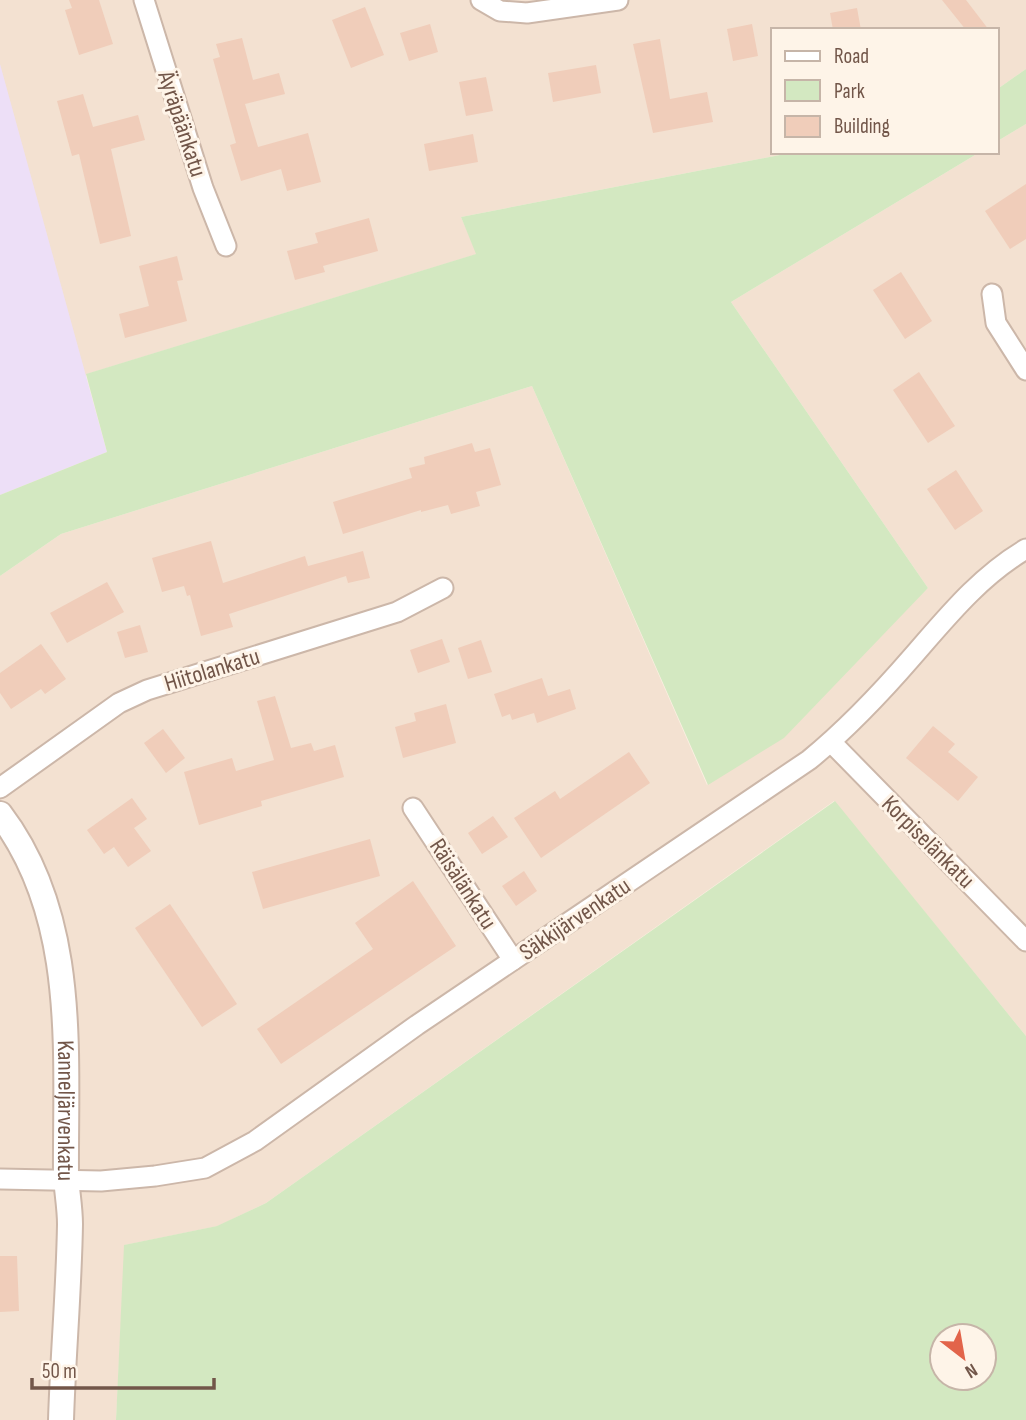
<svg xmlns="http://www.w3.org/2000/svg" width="1026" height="1420" font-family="'Sofia Sans Condensed',sans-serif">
<rect width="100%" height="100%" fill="#fbf0e2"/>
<g fill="#f3e1d1">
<path d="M0,0H1026V69L996,90V30H772V152H795L461,217L477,254L87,374L0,495Z"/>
<path d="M1026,124V1036L834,801L266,1203L218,1226L125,1245L116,1420H0V576L61,534L532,386L707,785L928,588L731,302L980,152H996V142Z"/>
</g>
<path fill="#eddff7" d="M0,64L107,452L0,495Z"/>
<g fill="#d3e8c1" fill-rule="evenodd">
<path d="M1026,69V124L996,142V90Z"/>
<path d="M795,152H980L731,302L928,588L784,738L708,785L532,386L61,534L0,576V495L107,452L86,374L476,254L461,217Z"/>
<path d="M835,801L1026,1036V1420H116L124,1245L217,1226L266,1203ZM984,1336V1378H942V1336Z"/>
</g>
<g fill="#f0cdba">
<path d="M69,0H99L113,44L79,55L65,10L72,8Z"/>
<path d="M942,0H966L989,30H966Z"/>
<path d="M365,7L384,55L351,68L332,20Z"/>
<path d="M857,8L861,30H833L830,13Z"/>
<path d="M430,24L438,52L409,61L400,33Z"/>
<path d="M752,24L758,56L733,61L727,29Z"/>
<path d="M242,38L253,80L279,73L285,94L245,104L258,147L308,133L321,182L287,191L281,169L241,181L230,145L236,143L213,59L220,57L216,44Z"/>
<path d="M660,39L670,99L707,92L713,122L653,133L633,44Z"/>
<path d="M596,65L601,93L553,102L548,73Z"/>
<path d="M486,77L493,111L466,116L459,82Z"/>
<path d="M83,94L93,127L138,115L145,140L111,149L131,236L100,244L79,154L72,156L57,101Z"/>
<path d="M473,134L478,162L429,171L424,144Z"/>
<path d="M1026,184V239L1010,249L985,211Z"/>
<path d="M369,218L378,251L323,266L325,272L295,280L287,251L318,243L315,233Z"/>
<path d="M177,256L183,280L177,281L187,321L125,338L119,314L149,306L139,266Z"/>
<path d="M901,272L932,321L905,339L873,290Z"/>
<path d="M919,372L955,426L928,443L893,390Z"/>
<path d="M472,443L475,452L490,448L501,485L476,492L480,506L451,514L448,505L421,512V510L343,534L333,502L412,478L409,468L425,464L424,457Z"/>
<path d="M956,470L983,511L955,530L927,489Z"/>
<path d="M211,541L223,583L305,556L308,566L363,551L370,578L348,583L346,576L229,614L233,627L201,636L190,595L187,596L184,586L162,592L152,558Z"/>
<path d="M107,582L124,612L67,643L50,613Z"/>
<path d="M140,625L148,652L125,658L117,632Z"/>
<path d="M442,639L450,662L418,673L410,650Z"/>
<path d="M481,640L492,672L468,679L458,648Z"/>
<path d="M41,644L66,679L45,694L41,689L11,709L0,693V673Z"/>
<path d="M542,678L548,696L570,689L576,709L537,723L534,713L512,720L510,714L502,717L494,694Z"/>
<path d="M275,696L291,748L311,743L314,751L335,745L344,777L261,801L262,806L199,825L184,772L232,758L236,771L274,760L257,701Z"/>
<path d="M446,704L456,743L403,758L395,727L416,721L414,713Z"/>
<path d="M933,726L955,744L948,752L978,777L958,801L906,758Z"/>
<path d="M163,729L185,758L166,773L144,743Z"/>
<path d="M629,752L650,783L541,858L514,818L555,791L560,799Z"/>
<path d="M132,798L147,819L134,828L151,851L128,867L114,847L104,854L87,830Z"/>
<path d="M493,816L508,837L482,854L468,833Z"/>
<path d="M370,839L380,876L263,909L252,872Z"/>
<path d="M524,871L537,891L516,906L502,886Z"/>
<path d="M413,881L456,946L281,1064L257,1029L373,949L355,923Z"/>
<path d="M170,904L237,1004L202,1027L135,928Z"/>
<path d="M0,1256H17L19,1311L0,1312Z"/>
</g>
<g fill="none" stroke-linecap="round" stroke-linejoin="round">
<g stroke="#ccb7a9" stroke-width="23">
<g id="minor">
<path d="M144,0L203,188L226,246"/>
<path d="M481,0L500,11L527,13L618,0"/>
<path d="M992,294L996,323L1026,370"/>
<path d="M831,742L1026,941"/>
<path d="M0,788L119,703L147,690L397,612L443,588"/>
<path d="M413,808L513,960"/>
<path d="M0,1179L101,1181L155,1176L205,1168L255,1141L417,1025L809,760C847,729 881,693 913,656C947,617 980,576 1026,549"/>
</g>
</g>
<g stroke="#ccb7a9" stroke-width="28">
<g id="tertiary">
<path id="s1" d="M0,814C79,918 65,1054 66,1177C67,1192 70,1208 70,1224C69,1289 63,1355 61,1420"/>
</g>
</g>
<use href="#minor" stroke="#fff" stroke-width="19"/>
<use href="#tertiary" stroke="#fff" stroke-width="24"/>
</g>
<g text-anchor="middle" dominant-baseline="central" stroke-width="6" stroke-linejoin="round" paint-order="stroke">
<g font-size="24" fill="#725649" stroke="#fef4e8">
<text transform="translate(182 124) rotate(72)">Äyräpäänkatu</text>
<text transform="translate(212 670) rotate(-17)">Hiitolankatu</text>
<text transform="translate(928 842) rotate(45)">Korpiselänkatu</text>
<text transform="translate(463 884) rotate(57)">Räisälänkatu</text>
<text transform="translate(575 919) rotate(-34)">Säkkijärvenkatu</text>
<text stroke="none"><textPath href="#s1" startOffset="310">Kanneljärvenkatu</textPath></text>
</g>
</g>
<rect x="771" y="28" width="228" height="126" fill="#fef4e8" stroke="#c6b5a8" stroke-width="2"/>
<rect x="785" y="51" width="35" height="10" fill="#ffffff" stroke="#c6b5a8" stroke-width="2"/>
<text x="834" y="63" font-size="21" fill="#725649">Road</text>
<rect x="785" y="80" width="35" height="21" fill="#d3e8c1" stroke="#c6b5a8" stroke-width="2"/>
<text x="834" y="98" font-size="21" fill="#725649">Park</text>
<rect x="785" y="116" width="35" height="21" fill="#f0cdba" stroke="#c6b5a8" stroke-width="2"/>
<text x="834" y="133" font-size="21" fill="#725649">Building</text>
<g transform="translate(963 1357) rotate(149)"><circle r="33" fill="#fef4e8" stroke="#c6b5a8" stroke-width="2"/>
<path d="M0-5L12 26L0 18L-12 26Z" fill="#e2644a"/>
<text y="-10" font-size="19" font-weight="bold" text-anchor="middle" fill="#725649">N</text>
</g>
<path d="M32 1378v10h182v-10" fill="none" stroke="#725649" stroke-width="3.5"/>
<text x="42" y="1378" font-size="21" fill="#725649" stroke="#fef4e8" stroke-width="5" paint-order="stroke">50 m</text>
</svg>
